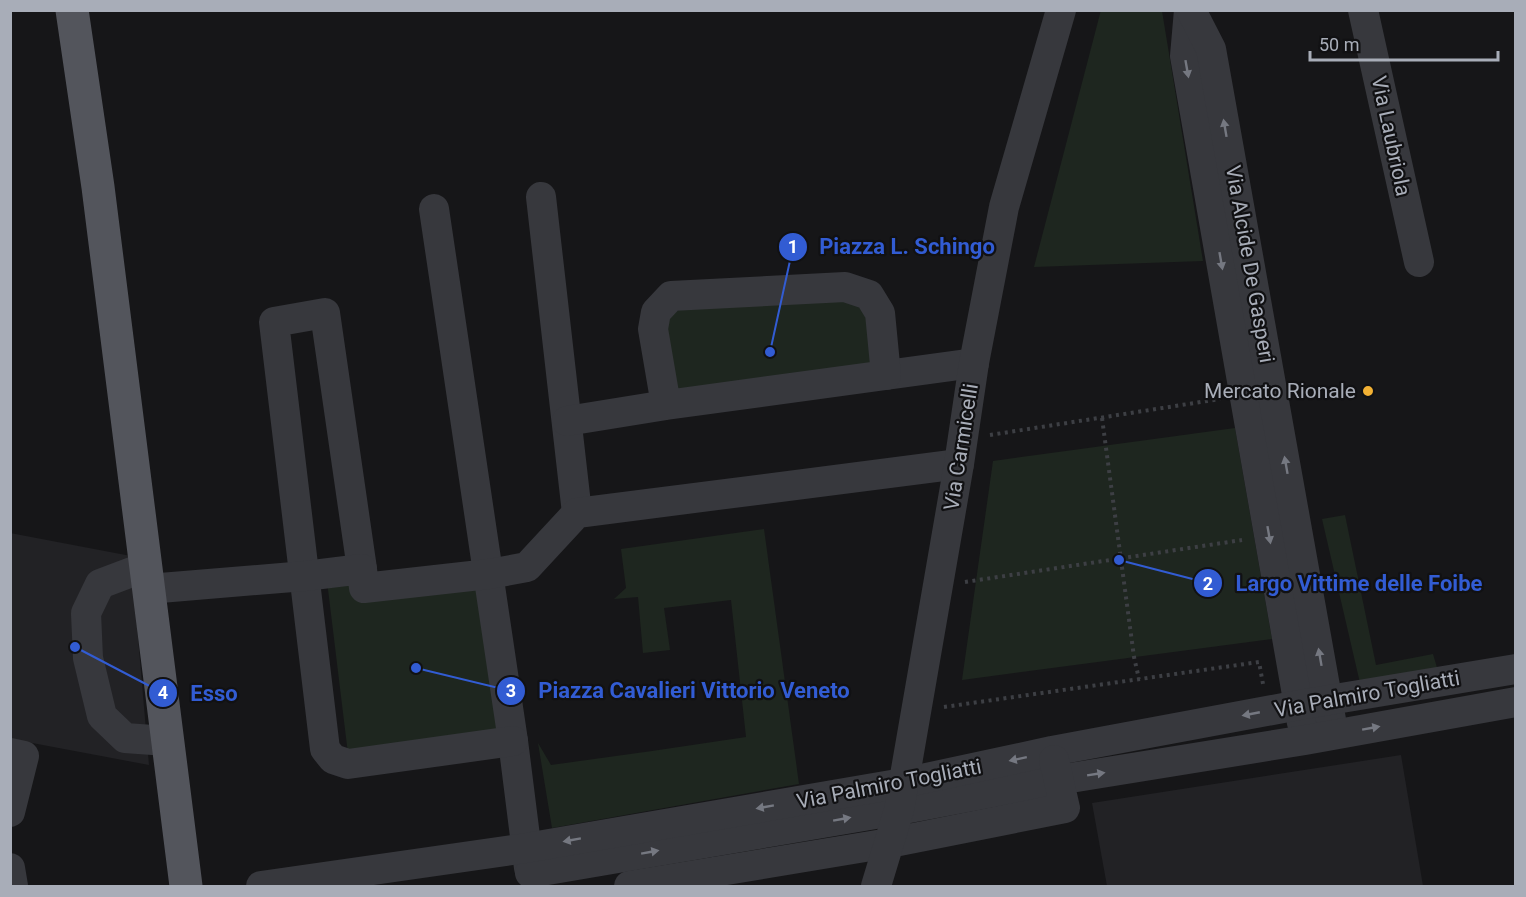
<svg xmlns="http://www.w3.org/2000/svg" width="1526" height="897" font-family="Roboto,sans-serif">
<rect width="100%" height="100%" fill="#161618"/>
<g fill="#222225">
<path d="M10,533L131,556L149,765L11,739Z"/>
<path d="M1401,755L1423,886H1107L1092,803Z"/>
</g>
<g fill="#1e261f">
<path d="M1101,10L1162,11L1203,261L1034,267Z"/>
<path d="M869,295L886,375L666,405L656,312Z"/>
<path d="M1235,428L1272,639L962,680L993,461Z"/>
<path d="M1345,515L1376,665L1433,654L1438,671L1360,683L1322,519Z"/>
<path d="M764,529L799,784L552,828L538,743L551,765L652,751L746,737L731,600L664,608L670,650L643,653L638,597L614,599L626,588L621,549Z"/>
<path d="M353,578L356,601L484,587L504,735L348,754L327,581Z"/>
</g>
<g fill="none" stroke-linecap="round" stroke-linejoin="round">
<g stroke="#3d3f44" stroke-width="4" stroke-dasharray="3 4.5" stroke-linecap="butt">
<path d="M1102,418L1134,657L1139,679"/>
<path d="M990,435L1220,399"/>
<path d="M965,582L1242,540"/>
<path d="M944,707L1259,662L1263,684"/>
</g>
<g stroke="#37383d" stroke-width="30">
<path d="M1189,10L1185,56L1302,723"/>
<path d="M1191,10L1211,49L1331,720"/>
<path d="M1363,10L1419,262"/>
<path d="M541,197L577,513"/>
<path d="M434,209L513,741L529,868"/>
<path d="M886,375L974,363"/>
<path d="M567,421L666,405L886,375L880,313L869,295L845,287L671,296L656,312L653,329L666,405"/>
<path d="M145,567L100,584L86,613L88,658L102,716L125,738L167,741"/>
<path d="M362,569L325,313L274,322L325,749L333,759L348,764L513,741"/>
<path d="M148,589L305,576L362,569L364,588L489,574L527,567L577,513L959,464"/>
<path d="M10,753L24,756L10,812"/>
<path d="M10,868L13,886"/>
<path d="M530,873L899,810L1058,780L1305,740L1516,702"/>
<path d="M261,886L526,848L903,783L1052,751L1299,705L1516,669"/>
<path d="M629,886L889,843L1065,808L1054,760"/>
<path d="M876,886L899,810L959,464L974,363L1004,207L1061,10"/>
</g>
<path stroke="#53555c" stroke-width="33" d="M72,10L98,187L186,886"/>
</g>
<defs><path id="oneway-solid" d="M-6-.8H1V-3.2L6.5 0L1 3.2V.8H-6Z" transform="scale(1.5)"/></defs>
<g fill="#757881">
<use href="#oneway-solid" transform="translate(1187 69) rotate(80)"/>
<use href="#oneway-solid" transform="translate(1225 128) rotate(-100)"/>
<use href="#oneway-solid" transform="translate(1221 261) rotate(80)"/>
<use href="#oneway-solid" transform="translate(1286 465) rotate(-100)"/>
<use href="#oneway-solid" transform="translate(1269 535) rotate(80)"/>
<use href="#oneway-solid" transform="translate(1320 657) rotate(-100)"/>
<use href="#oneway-solid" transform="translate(1251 714) rotate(169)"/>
<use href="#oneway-solid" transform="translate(1371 728) rotate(-10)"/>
<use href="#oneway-solid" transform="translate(1018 759) rotate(168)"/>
<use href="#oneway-solid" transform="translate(1096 774) rotate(-9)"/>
<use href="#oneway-solid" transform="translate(765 807) rotate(170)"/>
<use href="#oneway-solid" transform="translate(842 819) rotate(-10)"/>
<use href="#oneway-solid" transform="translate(572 840) rotate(170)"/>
<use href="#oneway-solid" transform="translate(650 852) rotate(-10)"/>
</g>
<circle fill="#f2b134" stroke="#111113" stroke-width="2" cx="1368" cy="391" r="6"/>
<g text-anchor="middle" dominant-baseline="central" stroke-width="4.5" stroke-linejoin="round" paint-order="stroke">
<g font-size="21" fill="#a8adb8" stroke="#111113">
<text transform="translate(1391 136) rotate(78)">Via Laubriola</text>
<text transform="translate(1250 264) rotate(80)">Via Alcide De Gasperi</text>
<text transform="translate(961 447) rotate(-81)">Via Carmicelli</text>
<text transform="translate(1367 694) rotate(-10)">Via Palmiro Togliatti</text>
<text transform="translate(889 784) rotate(-11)">Via Palmiro Togliatti</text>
</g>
<g font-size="21" fill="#a8adb8" stroke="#111113" text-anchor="end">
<text x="1356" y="391">Mercato Rionale</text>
</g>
</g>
<path fill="none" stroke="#325cd3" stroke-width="2" d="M770 352L793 247M1119 560L1208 583M416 668L511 691M75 647L163 693"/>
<g fill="#325cd3" stroke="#111113" stroke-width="2">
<circle cx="770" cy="352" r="6"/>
<circle cx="1119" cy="560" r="6"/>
<circle cx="416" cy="668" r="6"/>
<circle cx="75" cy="647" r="6"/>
<circle cx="793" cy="247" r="15"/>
<circle cx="1208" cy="583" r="15"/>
<circle cx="511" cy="691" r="15"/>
<circle cx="163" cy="693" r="15"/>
</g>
<g font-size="18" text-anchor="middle" font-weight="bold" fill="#fff">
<text x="793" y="253">1</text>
<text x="1208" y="590">2</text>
<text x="511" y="697">3</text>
<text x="163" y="699">4</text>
</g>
<g font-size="22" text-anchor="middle" font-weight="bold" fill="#325cd3" stroke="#111113" stroke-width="4.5" stroke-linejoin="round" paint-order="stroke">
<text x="907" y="254">Piazza L. Schingo</text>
<text x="1359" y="591">Largo Vittime delle Foibe</text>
<text x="694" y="698">Piazza Cavalieri Vittorio Veneto</text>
<text x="214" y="701">Esso</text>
</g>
<rect width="1526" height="897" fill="none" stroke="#a8adb8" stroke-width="24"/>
<path d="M1310 51v9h188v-9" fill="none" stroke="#a8adb8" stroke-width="3"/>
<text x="1319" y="51" font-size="18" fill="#a8adb8" stroke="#111113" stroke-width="4.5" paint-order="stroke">50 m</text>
</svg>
